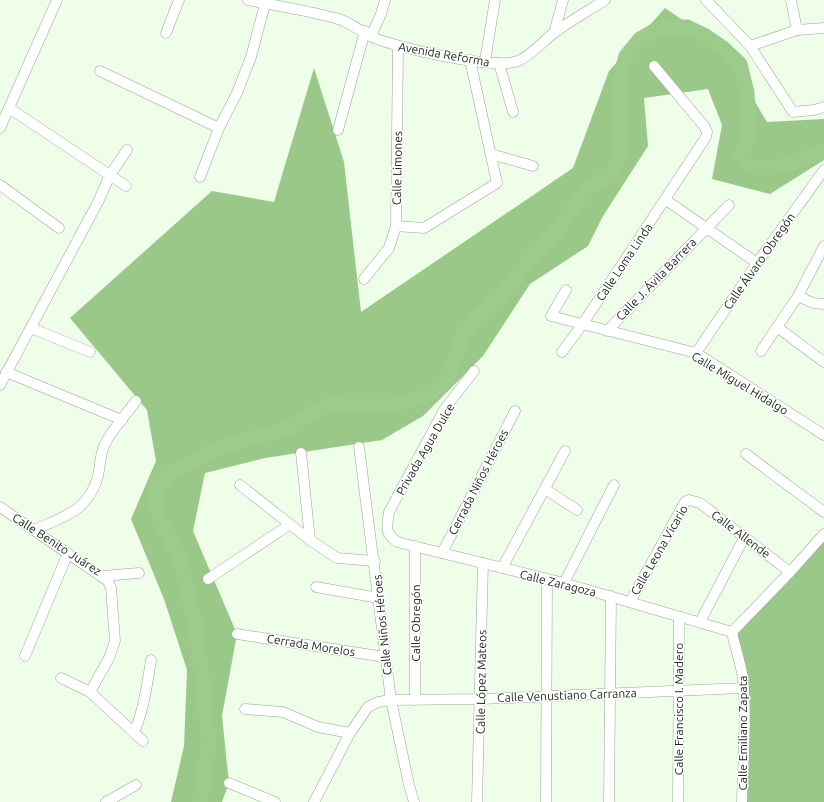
<svg xmlns="http://www.w3.org/2000/svg" width="824" height="802" font-family="Ubuntu,sans-serif">
<rect width="100%" height="100%" fill="#eefee9"/>
<g fill="#9ac889">
<path d="M665,8L723,48L767,122L824,119V160L770,194L712,179L722,125L708,89L644,98L648,146L603,216L588,246L530,284L483,356L423,416L382,440L265,458L205,473L193,531L237,634L222,716L229,783L222,802H171L184,746L187,670L164,599L131,519L156,461L147,410L70,318L212,191L274,202L314,68L344,162L361,312L573,168L609,71Z"/>
<path d="M824,534V802H742L744,688L732,632Z"/>
</g>
<g fill="none" stroke-linecap="round" stroke-linejoin="round">
<path stroke="#9dcb8c" stroke-width="15" d="M200,802L209,744L197,633L180,558L159,519L156,489L173,472L220,447L290,428L307,416L331,403L348,406H388L427,396L447,379L463,335L477,317L502,295L527,263L557,231L587,188L611,175L619,158L621,137L618,86L626,56L640,39L661,27H687L704,35L723,48L740,64L747,93L748,114V135L741,155L749,166C778,171 798,161 824,151"/>
<g stroke="#98a693" stroke-width="11">
<g id="minor">
<path d="M248,0C277,6 306,10 335,18C349,21 359,31 372,37C397,48 494,70 518,61C532,55 542,42 554,33C570,21 588,11 605,0"/>
<path d="M706,0L750,46L793,112L814,110L824,107"/>
<path d="M791,0L797,30"/>
<path d="M166,33L179,0"/>
<path d="M554,33L563,0"/>
<path d="M371,36L381,14L385,0"/>
<path d="M750,46L797,30L824,28"/>
<path d="M485,61L495,0"/>
<path d="M499,63L513,112"/>
<path d="M100,71L219,128"/>
<path d="M9,108L126,186"/>
<path d="M0,128L57,0"/>
<path d="M338,130L365,31"/>
<path d="M491,154L533,166"/>
<path d="M200,177L219,128L237,93L251,57L265,4"/>
<path d="M0,185L59,228"/>
<path d="M666,200L757,263"/>
<path d="M396,226L424,228L497,183L470,60"/>
<path d="M364,279L389,248L396,226L398,47"/>
<path d="M566,290L551,316L696,353L824,435"/>
<path d="M798,296L813,303L824,304"/>
<path d="M777,327L824,362"/>
<path d="M31,328L90,352"/>
<path d="M607,331L729,205"/>
<path d="M761,351L798,296L824,246"/>
<path d="M562,352L582,325L706,137L707,132L704,126L654,66"/>
<path d="M696,353L757,263L824,170"/>
<path d="M474,371L444,410L389,512C387,527 384,532 397,542L564,583L732,632"/>
<path d="M6,372L122,420"/>
<path d="M0,385L98,202L110,175L127,150"/>
<path d="M359,447L391,700L409,785L414,802"/>
<path d="M301,453L310,540"/>
<path d="M746,454L824,512"/>
<path d="M240,485L310,540L337,558L375,561"/>
<path d="M545,489L577,510"/>
<path d="M0,507L108,581L111,588L115,641L109,658L90,692"/>
<path d="M34,530C63,517 89,511 98,476C100,467 100,455 104,446C111,430 126,415 136,401"/>
<path d="M415,546V700"/>
<path d="M442,553L515,411"/>
<path d="M502,568L565,451"/>
<path d="M103,576L139,573"/>
<path d="M208,579L289,525"/>
<path d="M564,583L614,485"/>
<path d="M316,587L379,598"/>
<path d="M630,602L685,502L689,500L700,503L790,572"/>
<path d="M700,622L745,536"/>
<path d="M732,632C735,648 741,663 743,679C747,718 743,763 742,802"/>
<path d="M732,632L790,572L824,534"/>
<path d="M237,634L385,657"/>
<path d="M25,656L68,553"/>
<path d="M61,678L90,692L143,741"/>
<path d="M245,709L283,712L318,727L350,733"/>
<path d="M134,733C144,709 147,685 151,660"/>
<path d="M229,783L275,802"/>
<path d="M106,802L136,785"/>
<path d="M314,802L350,733L368,707L378,702L391,700L481,699L744,688"/>
<path d="M477,802L483,563"/>
<path d="M546,802L547,580"/>
<path d="M609,802L611,596"/>
<path d="M678,802L679,617"/>
</g>
</g>
<use href="#minor" stroke="#fff" stroke-width="10"/>
</g>
<g text-anchor="middle" dominant-baseline="central" stroke-width="3" stroke-linejoin="round" paint-order="stroke">
<g font-size="12" fill="#232921" stroke="#fff">
<text transform="translate(444 54) rotate(10)">Avenida Reforma</text>
<text transform="translate(397 168) rotate(-89)">Calle Limones</text>
<text transform="translate(759 261) rotate(-55)">Calle Álvaro Obregón</text>
<text transform="translate(624 262) rotate(-56)">Calle Loma Linda</text>
<text transform="translate(656 279) rotate(-46)">Calle J. Ávila Barrera</text>
<text transform="translate(740 383) rotate(31)">Calle Miguel Hidalgo</text>
<text transform="translate(425 449) rotate(-60)">Privada Agua Dulce</text>
<text transform="translate(478 482) rotate(-63)">Cerrada Niños Héroes</text>
<text transform="translate(741 534) rotate(37)">Calle Allende</text>
<text transform="translate(57 544) rotate(33)">Calle Benito Juárez</text>
<text transform="translate(659 550) rotate(-60)">Calle Leona Vicario</text>
<text transform="translate(558 583) rotate(14)">Calle Zaragoza</text>
<text transform="translate(415 623) rotate(-90)">Calle Obregón</text>
<text transform="translate(382 625) rotate(-96)">Calle Niños Héroes</text>
<text transform="translate(311 645) rotate(9)">Cerrada Morelos</text>
<text transform="translate(481 682) rotate(-89)">Calle López Mateos</text>
<text transform="translate(567 695) rotate(-2)">Calle Venustiano Carranza</text>
<text transform="translate(678 709) rotate(-90)">Calle Francisco I. Madero</text>
<text transform="translate(742 733) rotate(-90)">Calle Emiliano Zapata</text>
</g>
</g>
</svg>
